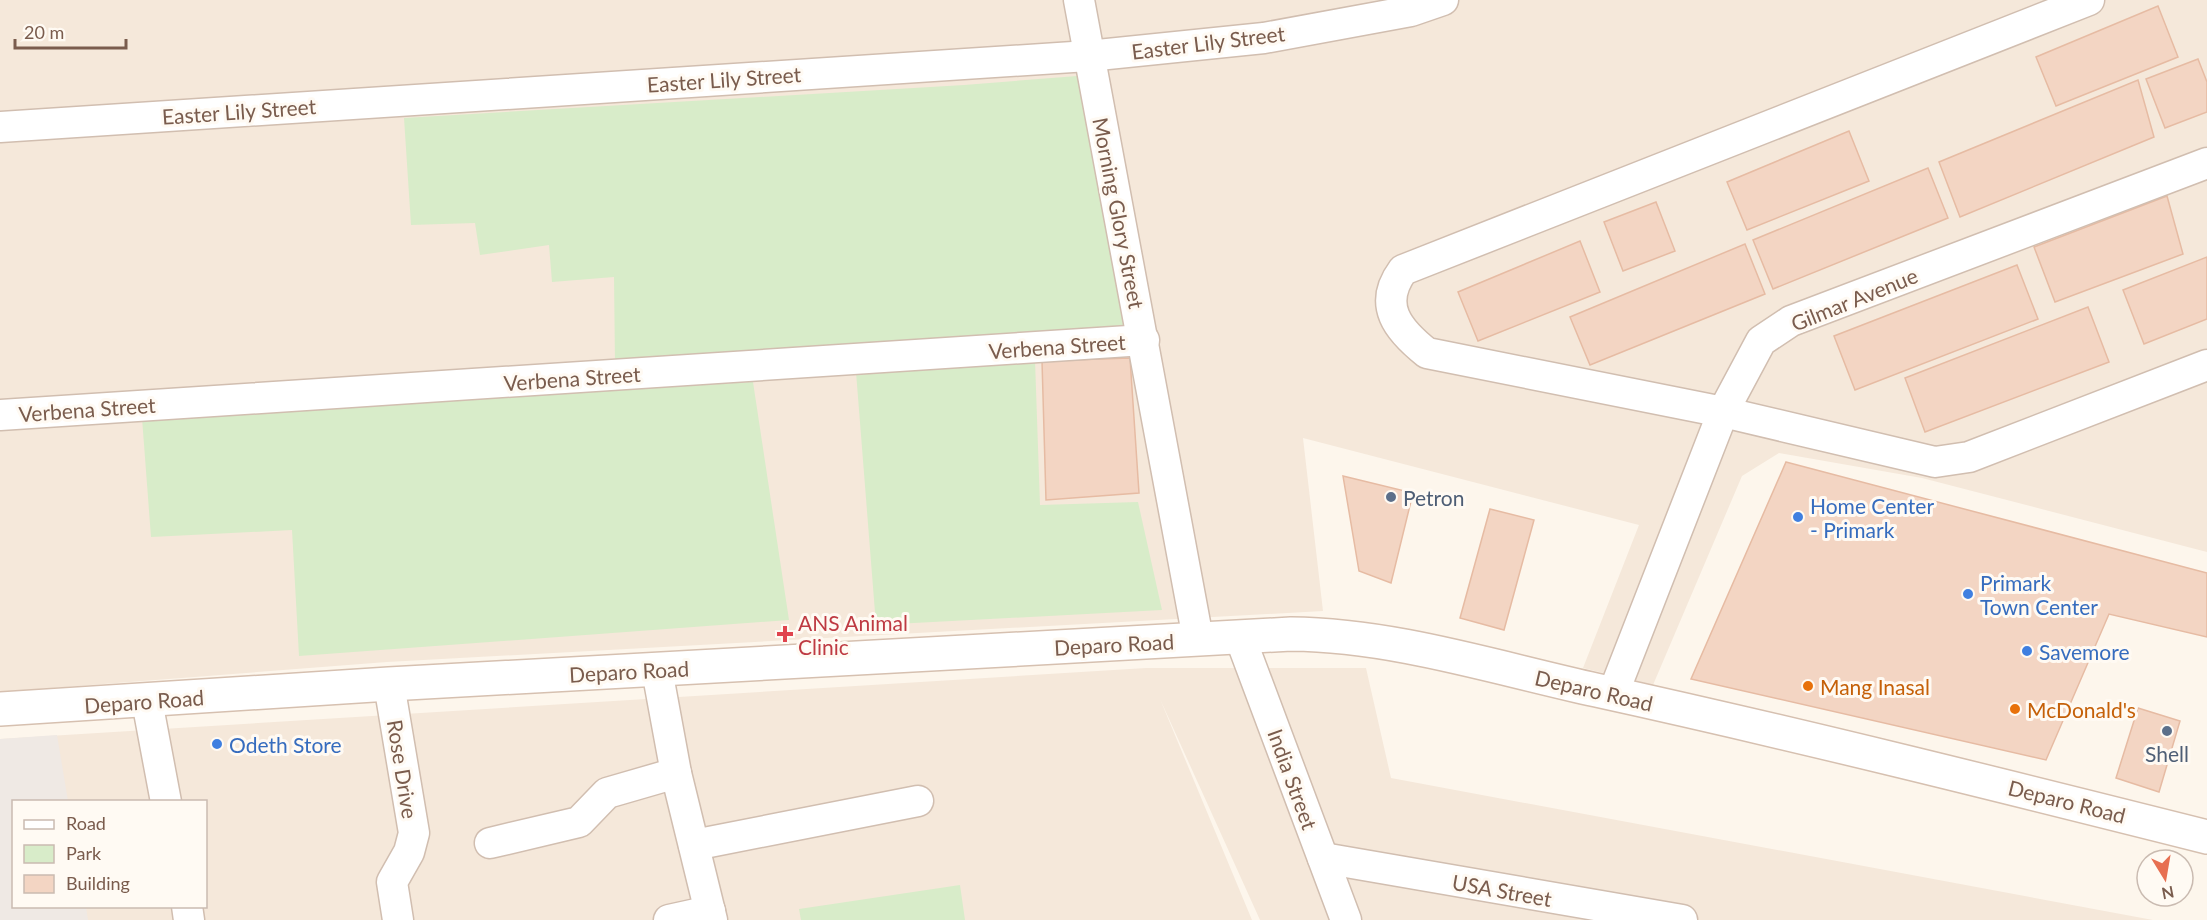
<svg xmlns="http://www.w3.org/2000/svg" width="2207" height="920" font-family="Lato,sans-serif">
<rect width="100%" height="100%" fill="#fdf6ec"/>
<g fill="#f5e8da" fill-rule="evenodd">
<path d="M0,0H2207V552L1922,478L1779,453L1742,476L1653,685L1583,668L1639,525L1303,438L1323,611L387,662L0,692Z"/>
<path d="M1146,668H1366L1391,778L2153,920H1260L1160,699L1252,920H0V739ZM14,802H206V906H14Z"/>
</g>
<path fill="#efe9e4" d="M57,735L68,801L14,802V906L86,907L88,920H0V739Z"/>
<g fill="#d8ecc9">
<path d="M1077,76L1127,327L615,364L614,277L552,282L549,245L480,255L475,223L411,225L404,118L964,85Z"/>
<path d="M1035,360L1040,505L1138,502L1162,610L876,625L856,372Z"/>
<path d="M753,382L789,620L299,656L292,530L151,537L142,418Z"/>
<path d="M960,885L965,920H801L799,909Z"/>
</g>
<g fill="#f3d5c3" stroke="#e6bba3" stroke-width="1.5">
<path d="M2158,6L2178,57L2056,106L2036,57Z"/>
<path d="M2198,59L2207,82V112L2165,128L2146,79Z"/>
<path d="M2138,80L2154,137L1960,217L1939,162Z"/>
<path d="M1849,131L1869,181L1747,230L1727,182Z"/>
<path d="M1928,168L1948,218L1773,289L1753,240Z"/>
<path d="M2167,196L2183,254L2055,302L2034,247Z"/>
<path d="M1656,202L1675,251L1623,271L1604,222Z"/>
<path d="M1580,241L1600,292L1478,341L1458,292Z"/>
<path d="M1745,244L1765,294L1590,365L1570,317Z"/>
<path d="M2207,257V319L2144,344L2123,290Z"/>
<path d="M2017,265L2038,319L1855,390L1834,336Z"/>
<path d="M2088,307L2109,362L1925,432L1905,378Z"/>
<path d="M1130,358L1139,493L1046,500L1042,361Z"/>
<path d="M1786,462L2207,573V637L2109,614L2046,760L1691,679Z"/>
<path d="M1343,476L1413,493L1391,583L1359,571Z"/>
<path d="M1490,509L1534,520L1504,630L1460,618Z"/>
<path d="M2138,708L2180,721L2159,792L2116,778Z"/>
</g>
<g fill="none" stroke-linecap="round" stroke-linejoin="round">
<g stroke="#d1beb0" stroke-width="33">
<g id="street">
<path d="M1079,0L1198,639"/>
<path d="M2089,0L1403,270C1377,305 1398,330 1427,353L1723,412L1935,462L1969,457L2207,365"/>
<path d="M0,127L1088,56L1264,38L1411,11L1443,0"/>
<path d="M0,415L1144,340"/>
<path d="M1240,637L1346,920"/>
<path d="M657,670L676,773L712,920"/>
<path d="M389,684L414,833L409,852L392,882L398,920"/>
<path d="M1613,694L1723,412L1761,341L1791,321L2207,163"/>
<path d="M147,701L166,802"/>
<path d="M490,843L579,822L607,793L676,773"/>
<path d="M694,845L918,801"/>
<path d="M1323,858L1682,920"/>
<path d="M187,906L189,920"/>
<path d="M669,920L710,911"/>
</g>
</g>
<g stroke="#d6c0b0" stroke-width="36">
<path id="secondary" d="M0,709L389,684L1291,634C1394,635 1496,668 1596,690C1801,735 2004,786 2207,837"/>
</g>
<use href="#street" stroke="#fff" stroke-width="30"/>
<use href="#secondary" stroke="#fff" stroke-width="33"/>
</g>
<g fill="#5c6f8a" stroke="#fffaf3" stroke-width="2">
<circle cx="1391" cy="497" r="6"/>
<circle cx="2167" cy="731" r="6"/>
</g>
<g fill="#3f7fe0" stroke="#fffaf3" stroke-width="2">
<circle cx="1798" cy="517" r="6"/>
<circle cx="1968" cy="594" r="6"/>
<circle cx="2027" cy="651" r="6"/>
<circle cx="217" cy="744" r="6"/>
</g>
<path fill="#e0444e" stroke="#fffaf3" stroke-width="2" d="M782 625h6v6h6v6h-6v6h-6v-6h-6v-6h6z"/>
<g fill="#e8710a" stroke="#fffaf3" stroke-width="2">
<circle cx="1808" cy="686" r="6"/>
<circle cx="2015" cy="709" r="6"/>
</g>
<g text-anchor="middle" dominant-baseline="central" stroke-width="6" stroke-linejoin="round" paint-order="stroke">
<g font-size="21" fill="#7a5c4d" stroke="#fffaf3">
<text transform="translate(1208 42) rotate(-7)">Easter Lily Street</text>
<text transform="translate(724 79) rotate(-4)">Easter Lily Street</text>
<text transform="translate(239 111) rotate(-4)">Easter Lily Street</text>
<text transform="translate(1119 213) rotate(79)">Morning Glory Street</text>
<text transform="translate(1854 299) rotate(-22)">Gilmar Avenue</text>
<text transform="translate(1057 346) rotate(-4)">Verbena Street</text>
<text transform="translate(572 378) rotate(-4)">Verbena Street</text>
<text transform="translate(87 409) rotate(-4)">Verbena Street</text>
<text transform="translate(1114 644) rotate(-3)">Deparo Road</text>
<text transform="translate(629 671) rotate(-3)">Deparo Road</text>
<text transform="translate(1594 690) rotate(13)">Deparo Road</text>
<text transform="translate(144 701) rotate(-4)">Deparo Road</text>
<text transform="translate(403 769) rotate(81)">Rose Drive</text>
<text transform="translate(1293 779) rotate(70)">India Street</text>
<text transform="translate(2067 801) rotate(14)">Deparo Road</text>
<text transform="translate(1502 890) rotate(10)">USA Street</text>
</g>
<g font-size="21" fill="#4e5e75" stroke="#fffaf3" text-anchor="start">
<text x="1403" y="497">Petron</text>
<text x="2167" y="753" text-anchor="middle">Shell</text>
</g>
<g font-size="21" fill="#366cbe" stroke="#fffaf3" text-anchor="start">
<text x="1810" y="505">Home Center<tspan x="1810" dy="24">- Primark</tspan></text>
<text x="1980" y="582">Primark<tspan x="1980" dy="24">Town Center</tspan></text>
<text x="2039" y="651">Savemore</text>
<text x="229" y="744">Odeth Store</text>
</g>
<g font-size="21" fill="#be3a42" stroke="#fffaf3" text-anchor="start">
<text x="798" y="622">ANS Animal<tspan x="798" dy="24">Clinic</tspan></text>
</g>
<g font-size="21" fill="#c56008" stroke="#fffaf3" text-anchor="start">
<text x="1820" y="686">Mang Inasal</text>
<text x="2027" y="709">McDonald's</text>
</g>
</g>
<rect x="12" y="800" width="195" height="108" fill="#fffaf3" stroke="#cabbb1" stroke-width="1.5"/>
<rect x="24" y="820" width="30" height="9" fill="#ffffff" stroke="#cabbb1" stroke-width="1.5"/>
<text x="66" y="830" font-size="18" fill="#7a5c4d">Road</text>
<rect x="24" y="845" width="30" height="18" fill="#d8ecc9" stroke="#cabbb1" stroke-width="1.5"/>
<text x="66" y="860" font-size="18" fill="#7a5c4d">Park</text>
<rect x="24" y="875" width="30" height="18" fill="#f3d5c3" stroke="#cabbb1" stroke-width="1.5"/>
<text x="66" y="890" font-size="18" fill="#7a5c4d">Building</text>
<g transform="translate(2165 878) rotate(169)"><circle r="28" fill="#fffaf3" stroke="#cabbb1" stroke-width="1.5"/>
<path d="M0-4.5L10 22L0 15L-10 22Z" fill="#e76f51"/>
<text y="-9" font-size="16" font-weight="bold" text-anchor="middle" fill="#7a5c4d">N</text>
</g>
<path d="M15 39v9h111v-9" fill="none" stroke="#7a5c4d" stroke-width="3"/>
<text x="24" y="39" font-size="18" fill="#7a5c4d" stroke="#fffaf3" stroke-width="4.5" paint-order="stroke">20 m</text>
</svg>
